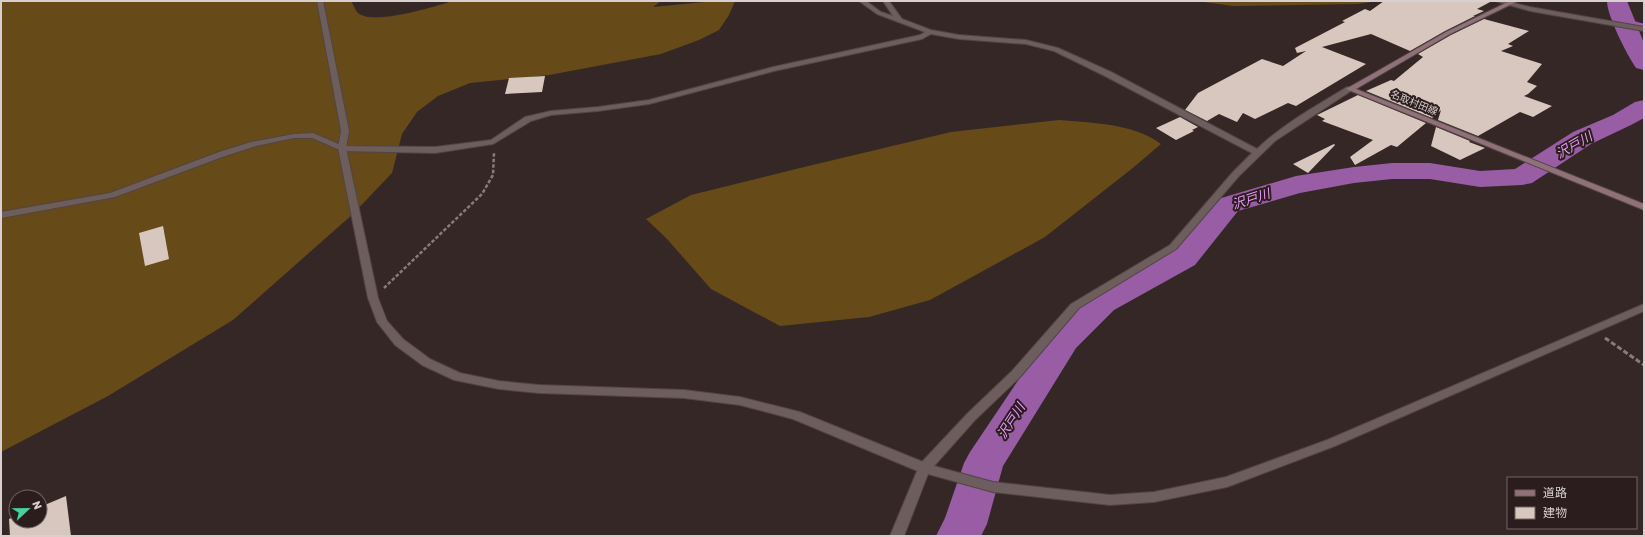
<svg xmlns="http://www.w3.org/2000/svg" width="1645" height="537" font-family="Rubik,'Noto Sans JP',sans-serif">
<rect width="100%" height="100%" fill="#352726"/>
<g fill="#664a18">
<path d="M1,1H351C353,4 355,9 357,12C370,27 436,6 453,1H661L653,7L715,1H735L729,15L719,30L699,40L661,54L549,75L470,83L438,96L417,112L402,134L392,173L353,214L233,320L108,396L1,452Z"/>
<path d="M1196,1H1378L1358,4L1233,6Z"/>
<path d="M1059,120C1092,123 1133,123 1161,144L1134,167L1045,237L930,300L869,317L780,326L711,289L667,239L646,219L691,195L800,168L951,132Z"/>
</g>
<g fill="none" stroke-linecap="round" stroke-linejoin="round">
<path stroke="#985da4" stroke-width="4" d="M1623,20L1644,26"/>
<g fill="#985da4" fill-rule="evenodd">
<path d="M1607,1H1627L1644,43V70L1636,68C1627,55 1607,16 1607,1Z"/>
<path d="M1644,100V118L1631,125L1591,144L1532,183L1522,185L1480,187L1430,179H1392L1354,183L1300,193L1238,211L1195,265L1114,310L1076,348L1003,466L987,524L981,536H936L945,518L964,463L970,452L1052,330L1090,294L1173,251L1218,199L1296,176L1354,167L1392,163H1430L1480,171L1515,169L1573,132L1613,115L1635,102Z"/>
</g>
</g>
<g fill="#d7c7bf">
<path d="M1384,1H1492L1477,9L1484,11L1473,16H1475L1445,31L1410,51L1371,34L1322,47L1366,64L1296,106L1288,103L1255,119L1243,113L1237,122L1219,114L1207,121L1185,110L1198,93L1262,59L1283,66L1306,51L1297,53L1295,48L1345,22L1342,21L1365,9L1370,11Z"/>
<path d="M1484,19L1529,31L1508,44L1513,46L1501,51L1542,64L1527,82L1537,86L1528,94L1524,96L1552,106L1533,117L1520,112L1478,136L1438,120L1441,110L1432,118L1366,91L1391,80L1394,81L1423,57L1418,54L1451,35Z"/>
<path d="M545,76L542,92L505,94L509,78Z"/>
<path d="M1358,95L1426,123L1397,147L1391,145L1355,165L1350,157L1373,140L1322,121L1325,119L1317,115Z"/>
<path d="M1180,117L1198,127L1192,130L1194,131L1176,140L1156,128Z"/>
<path d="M1436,127L1470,141L1469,142L1485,148L1460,160L1431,146Z"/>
<path d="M1334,144L1335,145L1308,173L1293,164Z"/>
<path d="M163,226L169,259L145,266L139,233Z"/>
<path d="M66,496L71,536H10L9,519L16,516V521H40V507Z"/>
</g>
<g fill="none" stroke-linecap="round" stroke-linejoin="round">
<g stroke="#514544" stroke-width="2">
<g id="minor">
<path d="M859,1H866L881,12L893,16L883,1H889L902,19L931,30L959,35L1026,40L1058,48L1111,72L1257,149C1283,124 1316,106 1347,87H1353L1354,89L1275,141L1239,176L1176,249L1079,308L1020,377L975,420L934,466L993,482L1110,495L1154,492L1226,477L1327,440L1644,304V311L1335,446L1227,487L1154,502L1110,505L993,492L928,474L904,536H890L920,464L967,414L1012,371L1071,304L1170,245L1233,172L1252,153L1105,76L1054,51L1026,44L959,39L931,34L922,39L774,71L649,104L598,111L551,115L531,121L493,144L435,153L342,151L312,138H294L256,146L225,156L115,197L1,218V212L110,193L219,152L251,142L294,134L313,133L343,146L435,147L491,140L525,117L551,111L598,107L649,100L773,67L920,35L925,32L877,14Z"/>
<path d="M1495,1H1506L1530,7L1644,27V31L1530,11Z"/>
</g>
</g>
<g stroke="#514544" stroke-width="2">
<path id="tertiary" d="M317,1H323L349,131L346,148L378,298L387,321L403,339L430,359L460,373L499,381L539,385L684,390L740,397L800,412L928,464L930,468L928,472L924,473L920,472L793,419L740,405L684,398L539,393L499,389L454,380L422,365L395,345L377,322L368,298L338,148L341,131Z"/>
</g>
<g stroke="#514544" stroke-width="2">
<path id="secondary" d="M1510,1H1518L1450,34L1356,89L1644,204V210L1346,89L1446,32Z"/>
</g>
<path stroke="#887c7b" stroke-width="2.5" stroke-dasharray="3.5 2" stroke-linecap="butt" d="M384,288L482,194L493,175L494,153"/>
<path stroke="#887c7b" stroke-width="3" stroke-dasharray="5 2.5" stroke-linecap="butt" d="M1605,338L1644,365"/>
<use href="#minor" fill="#6d5d5c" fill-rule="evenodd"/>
<use href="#tertiary" fill="#6d5d5c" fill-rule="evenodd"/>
<use href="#secondary" fill="#907079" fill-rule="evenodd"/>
</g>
<g text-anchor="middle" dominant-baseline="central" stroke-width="4" stroke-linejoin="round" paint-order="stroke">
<g font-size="10" fill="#d8cfce" stroke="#2b1d1d">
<text transform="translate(1414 103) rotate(22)">名取村田線</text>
</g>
<g font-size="13" font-style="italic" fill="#ec9cfc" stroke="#2b1d1d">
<text transform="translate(1574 145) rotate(-30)">沢戸川</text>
<text transform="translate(1251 199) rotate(-18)">沢戸川</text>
<text transform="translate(1011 421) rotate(-57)">沢戸川</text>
</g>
</g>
<rect width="1645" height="537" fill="none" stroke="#d8cfce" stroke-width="4"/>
<rect x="1507" y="477" width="130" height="52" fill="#2b1d1d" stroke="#706464"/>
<rect x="1515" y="490" width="20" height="6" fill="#907079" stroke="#706464"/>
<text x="1543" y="497" font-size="12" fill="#d8cfce">道路</text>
<rect x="1515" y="507" width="20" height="12" fill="#d7c7bf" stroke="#706464"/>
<text x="1543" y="517" font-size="12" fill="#d8cfce">建物</text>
<g transform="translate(28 509) rotate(68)"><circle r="19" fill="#2b1d1d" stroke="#706464"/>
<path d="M0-3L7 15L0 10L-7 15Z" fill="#41d4a1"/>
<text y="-6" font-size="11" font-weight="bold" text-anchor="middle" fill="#d8cfce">N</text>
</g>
</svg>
